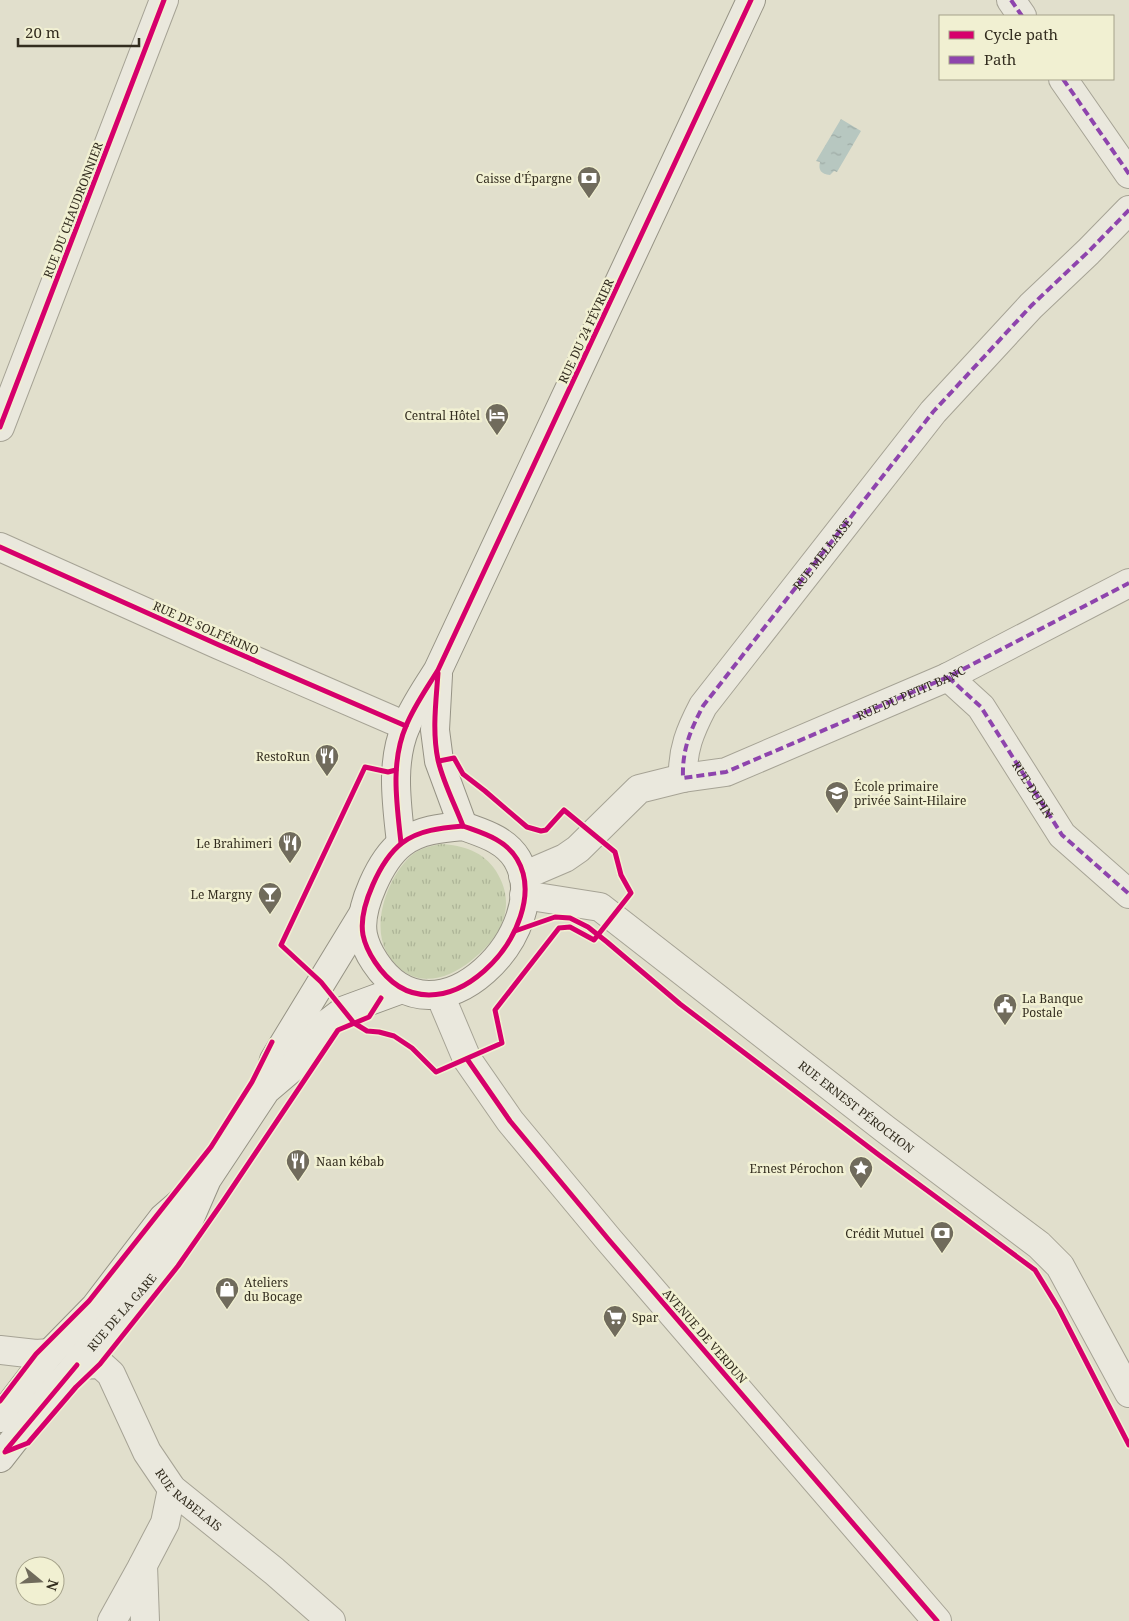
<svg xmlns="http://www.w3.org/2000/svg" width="1129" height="1621" font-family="'Noto Serif',serif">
<defs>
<pattern id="grass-tufts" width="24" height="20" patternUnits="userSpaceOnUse" patternTransform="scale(1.25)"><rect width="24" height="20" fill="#c9d1b0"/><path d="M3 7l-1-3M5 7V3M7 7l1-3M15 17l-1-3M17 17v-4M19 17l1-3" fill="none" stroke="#adb497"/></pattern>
<pattern id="water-ripples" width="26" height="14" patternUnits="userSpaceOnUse" patternTransform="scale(1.25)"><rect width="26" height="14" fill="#b7c7c0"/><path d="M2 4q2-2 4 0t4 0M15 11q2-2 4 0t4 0" fill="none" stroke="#9eaba5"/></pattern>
</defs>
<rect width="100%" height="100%" fill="#e1dfcc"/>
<path fill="url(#grass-tufts)" d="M441,844C463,845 484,852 496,871C518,906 501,937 472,960C443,984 407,989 386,951C371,922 389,874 413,854C421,848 431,846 441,844Z"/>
<path fill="url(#water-ripples)" d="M841,119L861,131L837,172L834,171L830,175C821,174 818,170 820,162L816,161Z"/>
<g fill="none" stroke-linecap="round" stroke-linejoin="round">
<g stroke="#a6a395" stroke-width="30">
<g id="minor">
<path d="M1011,0L1022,16"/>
<path d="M1063,79L1129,174"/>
<path d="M0,427L164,0"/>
<path d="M0,547L219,645L406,726"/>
<path id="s1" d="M948,677L981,707L1062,835L1129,894"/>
<path id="s2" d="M683,778C682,750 690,731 703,706L933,412L1031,306L1088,252L1129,210"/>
<path d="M523,876L565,858L578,849L639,789L683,778L726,772L948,677L1129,583"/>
<path id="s3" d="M524,895L600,907L885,1129L1039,1245L1060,1266L1129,1393"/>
<path d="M440,995L467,1059L510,1121L609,1240L937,1621"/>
<path d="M0,1350L36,1354L50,1353"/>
<path id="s4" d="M77,1365L100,1364L111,1374L147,1452L172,1489L274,1571L331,1621"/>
<path d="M112,1621L142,1567"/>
<path d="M145,1621L143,1565L165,1523L172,1489"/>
</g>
</g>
<g stroke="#969385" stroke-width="30">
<g id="secondary">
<path d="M438,675L435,730L439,761L463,826"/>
<path d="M463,826C482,833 505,839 517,859C557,926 437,1056 375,962C369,953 365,945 363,935C358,908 381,859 402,843C419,830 441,828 463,826Z"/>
<path d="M401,843C397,805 390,763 406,726C414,706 427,688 438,670L751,0"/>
<path d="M266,1089L274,1060L363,914"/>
<path d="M0,1418L50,1353L95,1307L163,1218L201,1185"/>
<path id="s5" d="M0,1458L25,1426L113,1321L147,1283L183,1234L207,1179L266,1090L293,1067L324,1026L345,1010L402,989"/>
</g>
</g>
<use href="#minor" stroke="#eae8dd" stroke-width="28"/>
<use href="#secondary" stroke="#eae8dd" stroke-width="28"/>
<g stroke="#8e44ad" stroke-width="4" stroke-dasharray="8 4" stroke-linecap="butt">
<path d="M1011,0L1022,16"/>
<path d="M1063,79L1129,174"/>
<path id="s6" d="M1129,210L1088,252L1031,306L933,412L703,706C690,731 682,750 683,778L726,772L948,677L1129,583"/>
<path d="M948,677L981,707L1062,835L1129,894"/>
</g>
<g stroke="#f1f0d2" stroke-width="8">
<g id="cycleway">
<path d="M0,427L164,0"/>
<path d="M0,547L219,645L406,726"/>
<path d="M438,673C436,702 432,731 438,760C443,782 455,805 463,826"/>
<path d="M396,770L388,772L365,767L281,945L321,982L354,1023L367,1031L379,1032L394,1036L412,1048L436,1072L502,1043L495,1010L559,928L570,927L594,940L631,893L621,875L615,852L564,810L546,830L541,831L527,827L485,791L463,774L454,758L439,761"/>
<path d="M463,826C482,833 505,839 517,859C557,926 437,1056 375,962C369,953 365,945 363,935C358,908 381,859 402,843C419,830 441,828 463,826Z"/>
<path d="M401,843C397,805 390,763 406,726C414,706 427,688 438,670L751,0"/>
<path d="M515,931L555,917L570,918L588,927L607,942L680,1004L879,1155L1035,1270L1059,1309L1129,1445"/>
<path d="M467,1059L510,1121L609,1240L937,1621"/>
<path d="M0,1401L36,1354L89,1301L211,1147L252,1082L272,1042"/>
<path d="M6,1450L77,1365"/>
<path d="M5,1452L28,1443L76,1387L100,1364L178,1266L222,1203L338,1030L369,1017L381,998"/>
</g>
</g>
<use href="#cycleway" stroke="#d6006c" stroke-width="5"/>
</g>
<defs>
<g id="bank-pin" transform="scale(1.25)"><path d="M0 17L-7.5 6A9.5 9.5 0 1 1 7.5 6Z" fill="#706b5c" stroke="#f1f0d2"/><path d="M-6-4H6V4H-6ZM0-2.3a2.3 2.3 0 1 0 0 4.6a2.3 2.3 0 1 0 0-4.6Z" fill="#fff"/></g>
<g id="hotel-pin" transform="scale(1.25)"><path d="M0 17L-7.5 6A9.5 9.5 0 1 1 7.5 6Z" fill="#706b5c" stroke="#f1f0d2"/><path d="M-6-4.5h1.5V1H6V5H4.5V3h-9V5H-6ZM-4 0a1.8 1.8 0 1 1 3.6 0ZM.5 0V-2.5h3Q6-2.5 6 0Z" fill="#fff"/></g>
<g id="restaurant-pin" transform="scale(1.25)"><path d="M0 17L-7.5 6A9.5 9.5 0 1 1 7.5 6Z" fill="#706b5c" stroke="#f1f0d2"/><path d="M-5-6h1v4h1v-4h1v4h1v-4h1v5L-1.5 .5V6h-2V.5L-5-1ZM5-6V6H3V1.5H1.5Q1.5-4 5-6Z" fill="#fff"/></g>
<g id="school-pin" transform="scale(1.25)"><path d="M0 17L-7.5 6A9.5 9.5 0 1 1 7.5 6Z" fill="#706b5c" stroke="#f1f0d2"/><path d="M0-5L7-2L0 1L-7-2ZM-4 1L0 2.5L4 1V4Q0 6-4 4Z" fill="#fff"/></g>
<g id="bar-pin" transform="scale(1.25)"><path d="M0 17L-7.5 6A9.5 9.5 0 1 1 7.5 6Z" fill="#706b5c" stroke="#f1f0d2"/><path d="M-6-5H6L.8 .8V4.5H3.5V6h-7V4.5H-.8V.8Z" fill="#fff"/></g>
<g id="civic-pin" transform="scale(1.25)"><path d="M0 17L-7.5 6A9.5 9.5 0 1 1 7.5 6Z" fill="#706b5c" stroke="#f1f0d2"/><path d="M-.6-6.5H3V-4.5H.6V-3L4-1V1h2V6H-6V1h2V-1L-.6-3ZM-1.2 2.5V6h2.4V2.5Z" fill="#fff"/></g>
<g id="sight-pin" transform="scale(1.25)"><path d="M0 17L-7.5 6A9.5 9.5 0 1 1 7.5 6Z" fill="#706b5c" stroke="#f1f0d2"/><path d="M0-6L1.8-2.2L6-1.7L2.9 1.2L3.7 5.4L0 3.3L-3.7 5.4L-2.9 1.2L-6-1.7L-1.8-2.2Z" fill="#fff"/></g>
<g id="shop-pin" transform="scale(1.25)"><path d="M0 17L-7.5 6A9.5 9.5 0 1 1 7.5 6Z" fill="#706b5c" stroke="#f1f0d2"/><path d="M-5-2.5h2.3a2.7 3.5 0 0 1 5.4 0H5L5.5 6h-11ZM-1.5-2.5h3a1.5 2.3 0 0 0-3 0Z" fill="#fff"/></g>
<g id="supermarket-pin" transform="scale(1.25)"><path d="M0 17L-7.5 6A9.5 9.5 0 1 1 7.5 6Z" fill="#706b5c" stroke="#f1f0d2"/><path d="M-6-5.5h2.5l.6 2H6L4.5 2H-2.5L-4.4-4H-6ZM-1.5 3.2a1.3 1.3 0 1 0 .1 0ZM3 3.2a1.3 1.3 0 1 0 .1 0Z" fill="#fff"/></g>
</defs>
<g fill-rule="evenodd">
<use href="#bank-pin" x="589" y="178"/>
<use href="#hotel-pin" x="497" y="415"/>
<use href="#restaurant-pin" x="327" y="756"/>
<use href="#school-pin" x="837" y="793"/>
<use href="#restaurant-pin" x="290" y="843"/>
<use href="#bar-pin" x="270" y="894"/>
<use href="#civic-pin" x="1005" y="1005"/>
<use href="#restaurant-pin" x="298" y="1161"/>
<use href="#sight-pin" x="861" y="1168"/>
<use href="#bank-pin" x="942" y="1233"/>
<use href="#shop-pin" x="227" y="1289"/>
<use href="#supermarket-pin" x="615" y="1317"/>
</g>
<g text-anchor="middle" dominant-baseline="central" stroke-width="5" stroke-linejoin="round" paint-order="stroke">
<g font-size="12" fill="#332d1f" stroke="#f1f0d2" text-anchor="end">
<text x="572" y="178">Caisse d'Épargne</text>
<text x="480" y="415">Central Hôtel</text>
<text x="310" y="756">RestoRun</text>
<text x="854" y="786" text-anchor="start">École primaire<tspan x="854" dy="14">privée Saint-Hilaire</tspan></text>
<text x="272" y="843">Le Brahimeri</text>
<text x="252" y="894">Le Margny</text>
<text x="1022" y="998" text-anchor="start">La Banque<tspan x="1022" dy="14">Postale</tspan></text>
<text x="316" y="1161" text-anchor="start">Naan kébab</text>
<text x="844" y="1168">Ernest Pérochon</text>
<text x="924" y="1233">Crédit Mutuel</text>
<text x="244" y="1282" text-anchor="start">Ateliers<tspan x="244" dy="14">du Bocage</tspan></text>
<text x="632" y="1317" text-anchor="start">Spar</text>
</g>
<g font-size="12" fill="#332d1f" stroke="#f1f0d2">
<text transform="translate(73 210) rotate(-69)">RUE DU CHAUDRONNIER</text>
<text transform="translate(586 331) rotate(-65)">RUE DU 24 FÉVRIER</text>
<text stroke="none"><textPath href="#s2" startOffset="269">RUE MELLAISE</textPath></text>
<text transform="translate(206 628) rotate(24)">RUE DE SOLFÉRINO</text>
<text stroke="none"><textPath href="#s6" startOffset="975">RUE DU PETIT BANC</textPath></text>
<text stroke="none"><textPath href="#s1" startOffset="142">RUE DUPIN</textPath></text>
<text stroke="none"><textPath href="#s3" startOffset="402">RUE ERNEST PÉROCHON</textPath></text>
<text stroke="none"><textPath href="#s5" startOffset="190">RUE DE LA GARE</textPath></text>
<text transform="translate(705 1336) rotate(49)">AVENUE DE VERDUN</text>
<text stroke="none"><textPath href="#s4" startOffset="188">RUE RABELAIS</textPath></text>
</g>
</g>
<rect x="939" y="15" width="175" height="65" fill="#f1f0d2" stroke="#a5a28a"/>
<rect x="949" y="31" width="25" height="8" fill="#d6006c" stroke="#a5a28a"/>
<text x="984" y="40" font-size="15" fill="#332d1f">Cycle path</text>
<rect x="949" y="56" width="25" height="8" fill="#8e44ad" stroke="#a5a28a"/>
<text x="984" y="65" font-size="15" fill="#332d1f">Path</text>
<g transform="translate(40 1581) rotate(108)"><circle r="24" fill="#f1f0d2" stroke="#a5a28a"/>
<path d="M0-4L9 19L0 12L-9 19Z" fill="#706b5c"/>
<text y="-8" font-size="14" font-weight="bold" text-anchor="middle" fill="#332d1f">N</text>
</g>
<path d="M18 38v8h121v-8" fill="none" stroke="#332d1f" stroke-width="2.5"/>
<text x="25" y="38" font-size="15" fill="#332d1f" stroke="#f1f0d2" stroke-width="4" paint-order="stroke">20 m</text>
</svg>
